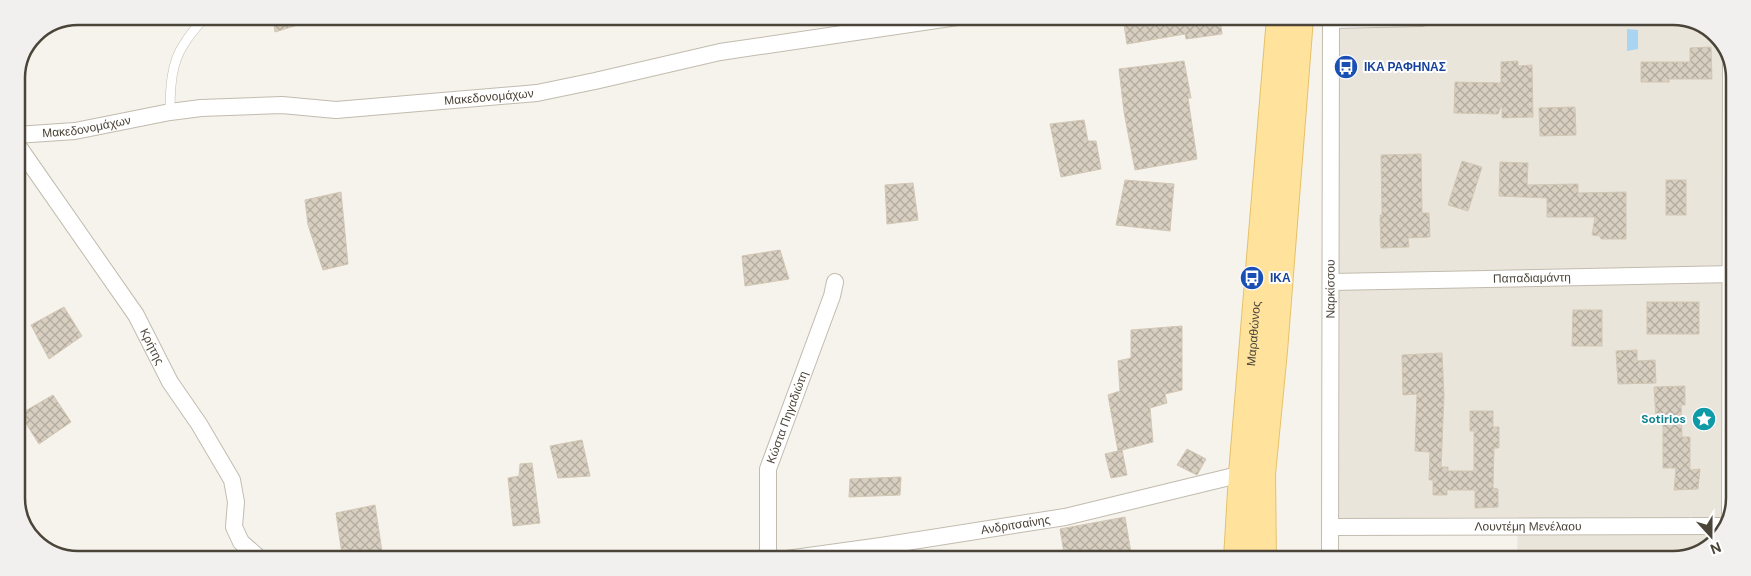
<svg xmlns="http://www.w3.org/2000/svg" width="1751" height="576" font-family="'DM Sans',sans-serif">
<defs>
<pattern id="building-cross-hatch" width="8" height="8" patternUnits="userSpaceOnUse" patternTransform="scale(1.25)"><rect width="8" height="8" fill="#d8cfc1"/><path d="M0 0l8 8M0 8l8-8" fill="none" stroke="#b1aa9e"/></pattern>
</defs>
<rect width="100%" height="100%" fill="#f6f3ec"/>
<path fill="#eae5da" d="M1327,18H1690L1722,40L1735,73L1733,515L1711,547L1674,560H1517L1518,517L1324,519L1322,251Z"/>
<path fill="#a9d4f2" d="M1627,29L1638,30V49L1627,51Z"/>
<g fill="url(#building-cross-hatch)" stroke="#d3c7b4">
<path d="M273,17H317V19L275,32Z"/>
<path d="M1123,18H1220L1222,34L1186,39L1185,34L1127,44Z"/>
<path d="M1711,47L1712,79H1669V82H1641V62H1690V48Z"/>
<path d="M1184,61L1191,98H1188L1197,159L1135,170L1124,112L1119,69Z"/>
<path d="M1518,61V66L1532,65L1533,117L1502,118V107H1501L1498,114L1454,113L1455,82L1501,83V62Z"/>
<path d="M1575,107L1576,135L1540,136L1539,108Z"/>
<path d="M1084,120L1088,141H1096L1101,169L1061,177L1050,124Z"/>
<path d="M1421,154L1422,213H1429L1430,237L1408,238L1409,247L1381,248L1380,215H1382L1381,155Z"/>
<path d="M1462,161L1482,167L1468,211L1448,205Z"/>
<path d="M1500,162L1528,163L1527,185L1578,184V193L1626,192V239H1601L1600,236L1592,235L1595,217H1547V198L1499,196Z"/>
<path d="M1125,180L1174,184L1170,231L1116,225Z"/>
<rect x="1666" y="180" width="20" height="35"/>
<path d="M913,183L918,220L887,224L885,185Z"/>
<path d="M341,192L348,264L323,270L308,225L305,200Z"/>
<path d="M780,250L789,279L745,286L742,256Z"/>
<rect x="1647" y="302" width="52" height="32"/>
<path d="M64,307L82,336L49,359L31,325Z"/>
<path d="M1573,310H1602V346H1572Z"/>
<path d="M1182,326V390L1165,394L1167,403L1150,408L1153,442L1118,451L1108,395L1120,391L1118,361L1131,358V330Z"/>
<path d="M1637,350V361L1655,360L1656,383L1618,384L1616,351Z"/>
<path d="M1442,353L1444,396L1441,467H1448V471H1474V431H1470V411H1493V427H1499V448H1494L1493,488L1498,489V507L1475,508V490H1447V495H1433V480H1429L1430,452L1415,451L1417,394L1403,395L1402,355Z"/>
<path d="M1685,386V405H1681L1682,437H1690V470L1700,469L1698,489L1674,490L1676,468H1663V419H1656L1654,387Z"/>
<path d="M53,395L71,422L39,444L20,414Z"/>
<path d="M582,440L590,476L558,478L550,446Z"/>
<path d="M1187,449L1206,459L1197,475L1177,465Z"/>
<path d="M1122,450L1127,475L1111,478L1105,454Z"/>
<path d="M532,463L540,523L513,526L508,478L519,476L520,464Z"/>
<path d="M901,477L900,495L849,497L850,479Z"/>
<path d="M375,505L383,558H350L349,552L342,554L336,513Z"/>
<path d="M1125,517L1132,559H1102V553L1065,559L1060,529Z"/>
</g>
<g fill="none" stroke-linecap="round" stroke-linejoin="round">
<g stroke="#c2bbae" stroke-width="10">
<path id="service" d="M170,112C170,89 171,63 184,44C190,34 198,25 206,16"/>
</g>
<g stroke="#c2bbae" stroke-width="18">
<g id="minor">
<path d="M1331,20L1422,18"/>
<path id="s1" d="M16,135L75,131L170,112L201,108L282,105L336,110L537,93L595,81L720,52L957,17"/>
<path id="s2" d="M16,143L136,315L170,382L199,424L232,480L236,502L234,527L241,542L259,558"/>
<path id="s3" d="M1331,282L1734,274"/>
<path d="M1730,519L1731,65"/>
<path id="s4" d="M1330,527L1725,526"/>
<path id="s5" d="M768,559V469L832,296L835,282"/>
<path id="s6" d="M787,559L881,546L1065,517L1242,474"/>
<path id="s7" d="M1330,559L1331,18"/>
</g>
</g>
<g stroke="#e6c16a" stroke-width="28">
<g id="primary">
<path id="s8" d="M1237,559L1242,474L1280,18"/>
<path d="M1263,559L1262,474L1274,351L1300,18"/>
</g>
</g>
<use href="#service" stroke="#fff" stroke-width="9"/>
<use href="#minor" stroke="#fff" stroke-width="16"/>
<use href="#primary" stroke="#ffe39c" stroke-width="26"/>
</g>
<defs>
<g id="bus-disc" transform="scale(1.25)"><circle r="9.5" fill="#1a4fb4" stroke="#fff"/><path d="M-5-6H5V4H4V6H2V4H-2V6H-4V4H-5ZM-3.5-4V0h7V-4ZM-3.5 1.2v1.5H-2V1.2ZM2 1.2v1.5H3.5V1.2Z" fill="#fff"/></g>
<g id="sight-disc" transform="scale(1.25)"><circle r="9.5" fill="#0f9aa8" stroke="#fff"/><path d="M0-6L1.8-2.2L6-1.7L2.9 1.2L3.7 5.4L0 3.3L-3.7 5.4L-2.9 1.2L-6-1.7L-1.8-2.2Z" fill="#fff"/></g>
</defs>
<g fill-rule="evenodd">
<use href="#bus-disc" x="1346" y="67"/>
<use href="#bus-disc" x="1252" y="278"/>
<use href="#sight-disc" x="1704" y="419"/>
</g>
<g text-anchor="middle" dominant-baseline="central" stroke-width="4" stroke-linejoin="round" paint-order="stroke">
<g font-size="12" font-weight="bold" fill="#164399" stroke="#fff" text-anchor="start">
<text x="1364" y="67">ΙΚΑ ΡΑΦΗΝΑΣ</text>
<text x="1270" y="278">ΙΚΑ</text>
</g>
<g font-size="12" fill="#4b4439" stroke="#fff">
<text stroke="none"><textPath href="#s1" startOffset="476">Μακεδονομάχων</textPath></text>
<text stroke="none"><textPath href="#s1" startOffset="71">Μακεδονομάχων</textPath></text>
<text stroke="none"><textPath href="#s3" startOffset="201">Παπαδιαμάντη</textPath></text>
<text stroke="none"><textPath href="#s7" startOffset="270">Ναρκίσσου</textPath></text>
<text stroke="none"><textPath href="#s8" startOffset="226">Μαραθώνος</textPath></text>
<text stroke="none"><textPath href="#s2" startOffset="245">Κρήτης</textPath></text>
<text stroke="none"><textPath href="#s5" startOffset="145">Κώστα Πηγαδιώτη</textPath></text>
<text stroke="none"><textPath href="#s6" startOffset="231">Ανδριτσαίνης</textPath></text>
<text stroke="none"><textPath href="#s4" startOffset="198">Λουντέμη Μενέλαου</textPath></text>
</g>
<g font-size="12" font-weight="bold" fill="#0d838f" stroke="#fff" text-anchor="end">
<text x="1686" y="419">Sotirios</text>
</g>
</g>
<path d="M0 0H1751V576H0ZM78 25H1673A53 53 0 0 1 1726 78V498A53 53 0 0 1 1673 551H78A53 53 0 0 1 25 498V78A53 53 0 0 1 78 25Z" fill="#f1f0ef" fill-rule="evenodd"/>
<path fill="none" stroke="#4b4439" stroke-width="2.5" d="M78 25H1673A53 53 0 0 1 1726 78V498A53 53 0 0 1 1673 551H78A53 53 0 0 1 25 498V78A53 53 0 0 1 78 25Z"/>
<g transform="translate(1711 536) rotate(159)" stroke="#ffffff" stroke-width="4" paint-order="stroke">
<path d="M0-4L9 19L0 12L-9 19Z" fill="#4b4439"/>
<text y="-8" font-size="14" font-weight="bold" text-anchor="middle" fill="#4b4439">N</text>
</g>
</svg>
